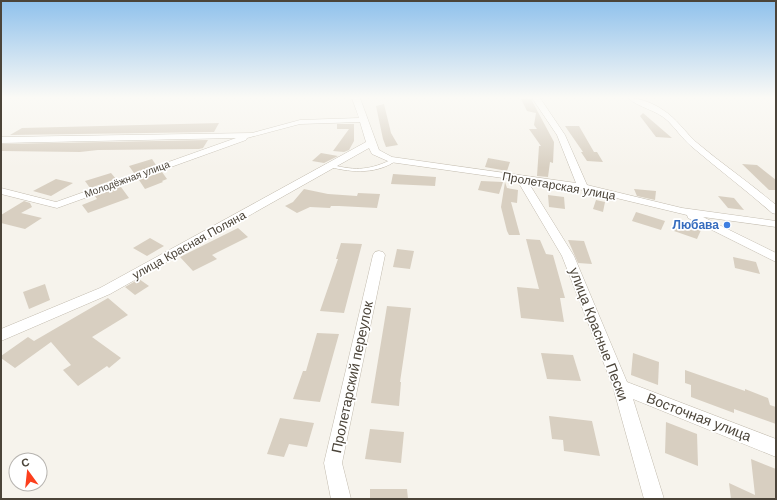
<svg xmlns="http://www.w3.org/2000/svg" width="777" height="500" font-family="Arial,sans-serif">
<rect width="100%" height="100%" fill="#f6f3ec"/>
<g fill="#d8cfc1">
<path d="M521,99H531L554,142L553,163L550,162L548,177L537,176L539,146H541L529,129H537L534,125L536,113L527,111Z"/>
<path d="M384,104L391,133L398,145L386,147L383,139L376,106Z"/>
<path d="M643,113L672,138L656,137L640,116Z"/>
<path d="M219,123L214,132L10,135L22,128Z"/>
<path d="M337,124H354V141L349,150L344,152L333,151L349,129H337Z"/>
<path d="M565,126H579L594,152H597L603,162L587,161L581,152H583Z"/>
<path d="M208,140L203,148L199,149L98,150L80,152L1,151V144Z"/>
<path d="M321,153L338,156L324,163L312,161Z"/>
<path d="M488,158L510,162L507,171L485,167Z"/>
<path d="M152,159L156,165L134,173L129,166Z"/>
<path d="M742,164L757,165L776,180V190H769Z"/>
<path d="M162,172L167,179L162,181L163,182L145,189L139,180Z"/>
<path d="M111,173L116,179L90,188L85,181Z"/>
<path d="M393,174L436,177L435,186L391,184Z"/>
<path d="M56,179L73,183L51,196L33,191Z"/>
<path d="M481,181L503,182L499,194L478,190Z"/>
<path d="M505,182L507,188L518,190L517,203L511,202L520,235H509L507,231L501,207Z"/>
<path d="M121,187L129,198L88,213L82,205L97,199L95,196Z"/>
<path d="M304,189L328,194L357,196L358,193L380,194L377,208L339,206H331L330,208L310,207L297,213L285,206L293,202Z"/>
<path d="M634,189L656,191L655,200L637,196Z"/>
<path d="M548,195L564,197L565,209L549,207Z"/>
<path d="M718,196L734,198L744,210L728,208Z"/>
<path d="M596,200L605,202L603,212L593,209Z"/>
<path d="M24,201L30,203L32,207L21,213L42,218L25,229L1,223V215Z"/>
<path d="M636,212L665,221L661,230L632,221Z"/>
<path d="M678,222L701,230L697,239L674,231Z"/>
<path d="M238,228L248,237L212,255L217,259L193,271L180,257Z"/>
<path d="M150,238L164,246L147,256L133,248Z"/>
<path d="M526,239L540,240L546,254L553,255L565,298H560L564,322L521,318L517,287L539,289Z"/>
<path d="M568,240L584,241L592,264L578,263Z"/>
<path d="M341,243L362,244L344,313L320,311L338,259H336Z"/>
<path d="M397,249L414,251L410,269L393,267Z"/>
<path d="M733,257L756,262L760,274L735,268Z"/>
<path d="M139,279L149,286L135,295L125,287Z"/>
<path d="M45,284L50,300L29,309L23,292Z"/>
<path d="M108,298L128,315L92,337L121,358L109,368L107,366L78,386L63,370L71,365L51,342L15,368L1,358V356L28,337L34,341Z"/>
<path d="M387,306L411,308L400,382H401L399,406L371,403Z"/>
<path d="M317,333L339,334L320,402L293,399L303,371H306Z"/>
<path d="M541,353L573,355L581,381L547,379Z"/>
<path d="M633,353L659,362L658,385L631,375Z"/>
<path d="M685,370L745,391V389L768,398L770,405L776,407V424L734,409V413L691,397V385L685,383Z"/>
<path d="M549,416L592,421L600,456L564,451L563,440L552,439Z"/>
<path d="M280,418L314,423L307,447L289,444L284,457L267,454Z"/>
<path d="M666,422L697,434L698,466L665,453Z"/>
<path d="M370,429L404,432L401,463L365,459Z"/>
<path d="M751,459L776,469V499H731L729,483L755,495Z"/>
<path d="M370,489H407L408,499H370Z"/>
</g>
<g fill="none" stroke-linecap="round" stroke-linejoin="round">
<g stroke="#c2bbae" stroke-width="1">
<path id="lane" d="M393,159H395L397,160C378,174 353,173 330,167V166L332,165C357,171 370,170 393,159Z"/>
</g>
<g stroke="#c2bbae" stroke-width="1">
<g id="street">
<path d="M352,98H360L379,150L392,157L576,183L557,135L532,98H540L565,135L587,185L682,208L776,221V227L703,217L776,253V262L688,218L687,215L583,190L528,182L574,256L627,382L776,439V457L633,399L664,499H644L613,387L562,256L517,180L390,162L372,154L369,148L110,294L1,341V329L100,288L366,142L360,122L300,124L247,138L246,140L57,208L1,194V188L56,202L236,138L1,143V137L252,133L300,120L359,118Z"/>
<path d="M628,98C640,98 653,103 663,110C676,118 685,132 696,142C722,164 750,183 776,205V214L772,213C746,190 718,169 691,146C682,138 676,129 668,121C657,110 639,108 628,98Z"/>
<path d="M379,251L383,252L385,255L342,463L351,499H331L324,463L373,255L375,252Z"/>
</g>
</g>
<use href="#lane" fill="#fff" fill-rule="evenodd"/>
<use href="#street" fill="#fff" fill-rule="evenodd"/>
</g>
<linearGradient id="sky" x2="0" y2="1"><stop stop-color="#8fc1ec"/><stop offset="0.58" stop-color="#fbfaf6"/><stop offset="1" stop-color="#fbfaf6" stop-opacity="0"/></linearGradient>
<rect width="777" height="168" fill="url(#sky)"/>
<circle fill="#3f7fe0" stroke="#fff" stroke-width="1.5" cx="727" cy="225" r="4"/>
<g text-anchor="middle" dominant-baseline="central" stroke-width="3.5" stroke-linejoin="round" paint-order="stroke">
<g font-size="10" fill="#4b4439" stroke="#fff">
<text transform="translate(127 179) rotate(-20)">Молодёжная улица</text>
</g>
<g font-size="12" fill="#4b4439" stroke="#fff">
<text transform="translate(559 186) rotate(10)">Пролетарская улица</text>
<text transform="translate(189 245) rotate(-29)">улица Красная Поляна</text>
</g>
<g font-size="12" font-weight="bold" fill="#366cbe" stroke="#fff" text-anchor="end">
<text x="719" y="225">Любава</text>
</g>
<g font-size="14" fill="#4b4439" stroke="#fff">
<text transform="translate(599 334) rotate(69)">улица Красные Пески</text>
<text transform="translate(352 377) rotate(-78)">Пролетарский переулок</text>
<text transform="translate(699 417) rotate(21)">Восточная улица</text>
</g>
</g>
<rect width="777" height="500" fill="none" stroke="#4b4439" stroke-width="4"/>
<g transform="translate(28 472) rotate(345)"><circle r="19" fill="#ffffff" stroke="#b7b4b0"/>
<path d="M0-3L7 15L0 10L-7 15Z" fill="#fc3f1d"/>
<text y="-6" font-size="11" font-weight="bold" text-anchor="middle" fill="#4b4439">С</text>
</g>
</svg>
